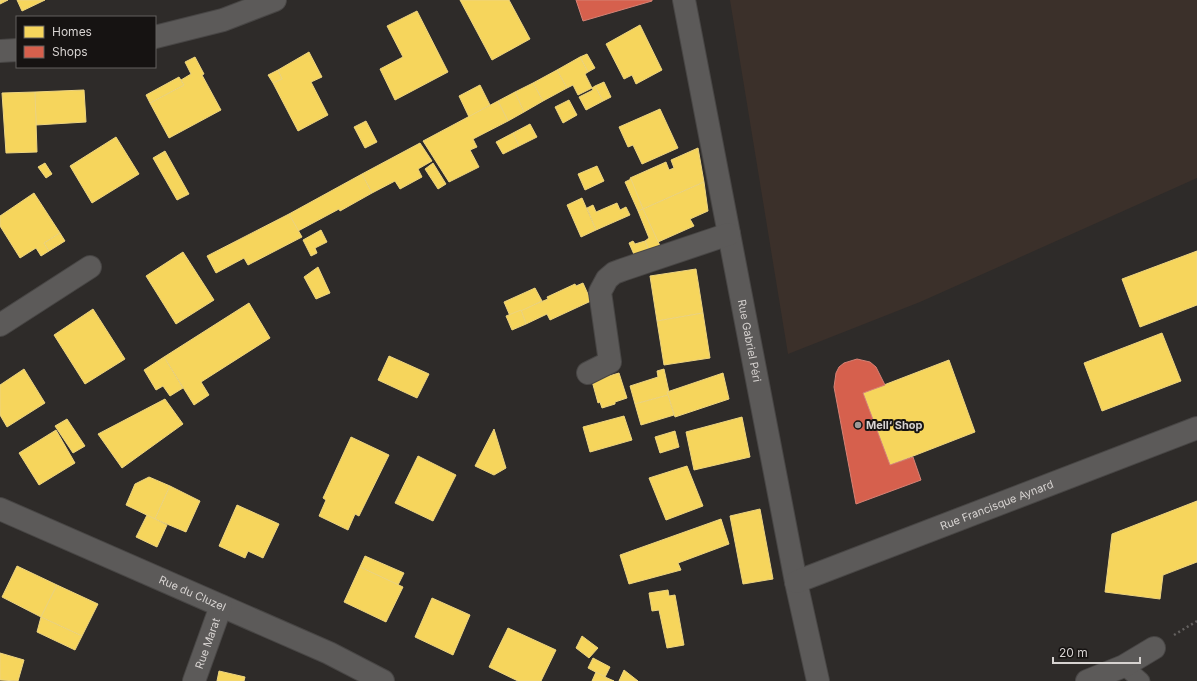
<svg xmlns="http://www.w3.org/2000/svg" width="1197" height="681" font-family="Inter,sans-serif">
<rect width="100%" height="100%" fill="#2e2b29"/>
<path fill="#3b302a" d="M730,0H1197V178L920,302L788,354Z"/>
<g fill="#f6d55c" stroke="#edd47f">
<path d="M0,0H8L0,4Z"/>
<path d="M17,0H45L22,11Z"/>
<path d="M460,0H509L530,39L492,60Z"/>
<path d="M417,11L448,72L395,100L380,69L403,57L387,26Z"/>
<path d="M640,25L662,70L636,84L632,75L624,79L606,44Z"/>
<path d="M309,52L322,77L311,82L328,115L298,131L273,83L282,79L278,70Z"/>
<path d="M587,54L595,68L588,72L580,57Z"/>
<path d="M195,57L204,74L202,75L221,110L169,138L150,103L184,85L181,80L191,74L185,62Z"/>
<path d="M580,57L588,72L585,74L592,88L578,95L573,85L567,88L557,70Z"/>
<path d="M278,70L282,79L273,83L268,75Z"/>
<path d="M557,70L567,88L543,101L533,83Z"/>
<path d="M179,77L184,85L150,103L146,95Z"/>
<path d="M604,82L611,97L603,101L595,86Z"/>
<path d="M533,83L543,101L524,112L515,92Z"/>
<path d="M480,85L490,105L469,117L459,96Z"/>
<path d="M595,86L603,101L586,110L579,97L593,90L592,88Z"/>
<path d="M84,90L86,122L36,125L35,92Z"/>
<path d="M35,92L37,152L6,153L2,93Z"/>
<path d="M515,92L524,112L508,121L498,101Z"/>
<path d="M569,100L577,115L563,123L555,107Z"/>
<path d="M498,101L508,121L473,139L477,147L470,150L479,167L449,182L423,141Z"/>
<path d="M660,109L678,148L642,164L633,145L628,147L619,127Z"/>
<path d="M366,121L377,142L365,148L354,127Z"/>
<path d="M530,124L537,137L519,146L513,133Z"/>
<path d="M513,133L519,146L503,154L496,142Z"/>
<path d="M116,137L139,174L92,203L70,166Z"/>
<path d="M420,143L432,161L418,169L422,177L400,189L395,181L372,193L362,174Z"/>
<path d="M698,148L704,182L643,209L630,178L666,162L669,170L674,168L671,160Z"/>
<path d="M165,151L189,194L177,200L153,158Z"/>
<path d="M45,163L52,174L46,178L38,167Z"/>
<path d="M433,163L446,184L438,189L425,169Z"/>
<path d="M597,166L604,181L585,190L578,174Z"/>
<path d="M362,174L372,193L340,211L339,209L298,231L289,214Z"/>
<path d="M631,179L643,209L638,211L625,182Z"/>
<path d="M704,182L708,211L690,219L694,226L658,242L643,209Z"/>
<path d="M34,193L60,233L44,243L49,251L41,256L36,248L20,258L0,226V216Z"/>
<path d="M582,198L596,230L581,237L567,205Z"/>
<path d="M617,203L620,210L626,207L630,215L596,230L587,208L593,205L596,212Z"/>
<path d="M643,209L661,248L650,253L645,241L649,238L638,211Z"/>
<path d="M289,214L302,237L248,265L244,258L216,273L207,256Z"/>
<path d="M321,230L327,242L315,248L317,253L311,256L303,240Z"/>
<path d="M60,233L65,241L49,251L44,243Z"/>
<path d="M633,241L635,244L645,241L650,253L636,259L629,243Z"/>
<path d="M1197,251V305L1140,327L1122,279Z"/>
<path d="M183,252L214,300L176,324L146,276Z"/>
<path d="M318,267L330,293L316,299L304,277Z"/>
<path d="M696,269L703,313L657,321L650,276Z"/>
<path d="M583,283L591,301L550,320L547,314L526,324L521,310L548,299L547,297L575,284L576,286Z"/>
<path d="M535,288L542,301L510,316L504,302Z"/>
<path d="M249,303L270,338L201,382L209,395L194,405L164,357Z"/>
<path d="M93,309L125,359L85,384L54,335Z"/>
<path d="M521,310L526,324L512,330L506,316Z"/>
<path d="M703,313L710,358L664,365L657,321Z"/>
<path d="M1162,333L1181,381L1102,411L1084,363Z"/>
<path d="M389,356L429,374L417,398L378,380Z"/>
<path d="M164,357L183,388L170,396L163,386L156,390L144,370Z"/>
<path d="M949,360L975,432L890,465L863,393Z"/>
<path d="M24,369L45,403L7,427L0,415V385Z"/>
<path d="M664,369L669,392H667L668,395L635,404L630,386L658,377L657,371Z"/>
<path d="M619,373L627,398L615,402V404L602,408L600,402L598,403L592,381Z"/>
<path d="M723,373L729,399L675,417L667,392Z"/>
<path d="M668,395L674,415L641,425L635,404Z"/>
<path d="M165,399L183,424L122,468L98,434Z"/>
<path d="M624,416L632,440L590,452L583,427Z"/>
<path d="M742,417L750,457L694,470L686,432Z"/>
<path d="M67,419L85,446L73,453L55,426Z"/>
<path d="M494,429L506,468L494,475L475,466Z"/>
<path d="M56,430L75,463L39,485L19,453Z"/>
<path d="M675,431L679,447L660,453L655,437Z"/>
<path d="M351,437L389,455L359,516L355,514L348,530L319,516L326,500L323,498Z"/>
<path d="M418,456L456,475L433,521L395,503Z"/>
<path d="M687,466L703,506L666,520L649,478Z"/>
<path d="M149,477L170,486L155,519L126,505L135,484Z"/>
<path d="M170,486L200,501L186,532L155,519Z"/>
<path d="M1197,501V562L1163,575L1160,599L1105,592L1112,534Z"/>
<path d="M237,505L279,524L263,558L248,551L245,558L219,546Z"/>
<path d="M760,509L773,579L743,584L730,516Z"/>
<path d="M147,515L167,525L157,547L136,537Z"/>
<path d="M721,519L729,544L678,563L681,570L629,584L620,555Z"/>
<path d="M365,556L404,573L398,585L360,567Z"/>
<path d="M17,566L57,585L41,617L2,597Z"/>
<path d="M360,567L403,587L386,622L344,602Z"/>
<path d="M57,585L98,604L82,636L41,617Z"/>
<path d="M668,590L669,596L675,595L684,645L667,648L659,610L652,611L649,593Z"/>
<path d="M432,598L470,615L453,655L415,637Z"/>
<path d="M41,617L82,636L75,650L37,632Z"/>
<path d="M508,628L556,650L541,681H518L489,667Z"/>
<path d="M582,636L598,648L589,658L576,648Z"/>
<path d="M0,653L24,660L18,681L0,680Z"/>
<path d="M593,658L610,667L605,677L588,668Z"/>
<path d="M624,670L638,681H619Z"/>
<path d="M219,671L245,677L244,681H217Z"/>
<path d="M596,672L605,677L614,681H592Z"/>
</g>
<g fill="#d6604d" stroke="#d68275">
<path d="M576,0H652V1L583,21Z"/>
<path d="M857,359L870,362L876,367L885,385L863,393L890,465L913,457L921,480L856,504L834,387L836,373L839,367L844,363Z"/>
</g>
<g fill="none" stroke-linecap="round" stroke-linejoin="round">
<g stroke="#484645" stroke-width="19">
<path id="lane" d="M1124,666L1141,681"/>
</g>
<g stroke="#484645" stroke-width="24">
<g id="street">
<path id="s1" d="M684,0L796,582L818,681"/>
<path d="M155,37L223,20L275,0"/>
<path d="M0,51L17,50"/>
<path d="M0,325L90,267"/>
<path d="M588,373L610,362L600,292L607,279L614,273L622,270L729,234"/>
<path id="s2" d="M0,509L329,653L383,681"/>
<path id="s3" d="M796,582L1197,428"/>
<path id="s4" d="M194,681L221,606"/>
<path d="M1087,681L1124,666L1154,648"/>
</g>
</g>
<path stroke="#64615f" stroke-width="2.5" stroke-dasharray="2 3" stroke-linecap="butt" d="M1174,635L1197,621"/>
<use href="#lane" stroke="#5c5a59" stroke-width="17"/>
<use href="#street" stroke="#5c5a59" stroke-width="22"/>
</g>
<circle fill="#9c9896" stroke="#161312" stroke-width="1.5" cx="858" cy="425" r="4"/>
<g text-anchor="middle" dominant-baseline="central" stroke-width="4" stroke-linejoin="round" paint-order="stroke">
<g font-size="11" fill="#d7d3d1" stroke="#161312">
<text stroke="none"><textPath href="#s1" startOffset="347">Rue Gabriel Péri</textPath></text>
<text stroke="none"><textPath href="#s3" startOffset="215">Rue Francisque Aynard</textPath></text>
<text stroke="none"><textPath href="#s2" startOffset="210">Rue du Cluzel</textPath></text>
<text stroke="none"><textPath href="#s4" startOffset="40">Rue Marat</textPath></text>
</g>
<g font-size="11" font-weight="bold" fill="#d7d3d1" stroke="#161312" text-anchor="start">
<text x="866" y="425">Mell‘ Shop</text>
</g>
</g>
<rect x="16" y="16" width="140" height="52" fill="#161312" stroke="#63605e"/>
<rect x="24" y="26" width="20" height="12" fill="#f6d55c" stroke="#63605e"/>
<text x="52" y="36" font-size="12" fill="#d7d3d1">Homes</text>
<rect x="24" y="46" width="20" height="12" fill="#d6604d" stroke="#63605e"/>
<text x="52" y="56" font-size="12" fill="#d7d3d1">Shops</text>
<path d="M1053 657v6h87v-6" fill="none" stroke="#d7d3d1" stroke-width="2"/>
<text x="1059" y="657" font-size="12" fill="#d7d3d1" stroke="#161312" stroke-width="3" paint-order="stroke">20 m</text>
</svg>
